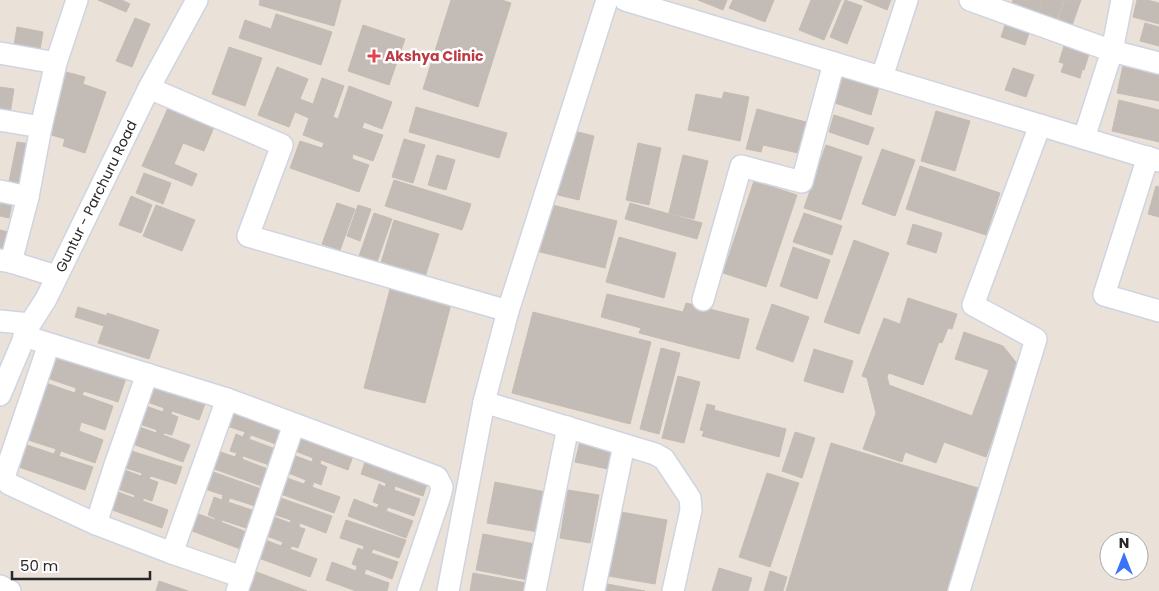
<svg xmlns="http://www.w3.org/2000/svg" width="1159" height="591" font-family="Poppins,sans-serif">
<rect width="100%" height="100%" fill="#eae1d9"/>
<g fill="#c2bbb6" stroke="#c5bdb3">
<path d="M98,0H122L130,4L126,12Z"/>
<path d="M260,0H341L334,26L259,5Z"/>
<path d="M451,0H502L511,3L478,107L423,89Z"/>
<path d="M698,0H727L723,10Z"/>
<path d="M733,0H774L765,22L729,8Z"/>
<path d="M811,0H841L824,40L799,30Z"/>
<path d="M845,0L862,6L847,44L830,37Z"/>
<path d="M863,0H891L887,10Z"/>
<path d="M1013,0H1042L1036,18L1010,8Z"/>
<path d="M1043,0H1064L1055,25L1036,19Z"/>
<path d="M1065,0H1081L1070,31L1056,26Z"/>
<path d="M1137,0H1147L1159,3V24L1133,17Z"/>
<path d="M276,14L332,32L321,65L239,38L245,20L271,29Z"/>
<path d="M135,18L150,24L132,67L116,61Z"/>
<path d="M1006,22L1030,30L1025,45L1001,37Z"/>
<path d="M1145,23L1159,27V46L1140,41Z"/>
<path d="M363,25L405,39L389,85L348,71Z"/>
<path d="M17,27L43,32L39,56L13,51Z"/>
<path d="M1065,43L1090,51L1084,70L1059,62Z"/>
<path d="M229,47L262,58L245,106L212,94Z"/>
<path d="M1124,61L1159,69V101L1117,93Z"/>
<path d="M1064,64L1082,70L1080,78L1061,72Z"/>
<path d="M277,67L308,79L300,99L313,104L322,78L344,86L333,117L338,119L349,86L392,102L382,129L364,122L362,128L383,135L373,161L353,154L352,159L369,165L359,192L290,168L300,141L322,148L324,143L303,135L309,118L295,112L289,127L258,115Z"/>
<path d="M1013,68L1034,75L1026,97L1005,90Z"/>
<path d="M66,72L85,77L83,84L106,92L85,153L63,146L65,139L48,134Z"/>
<path d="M844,73L880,84L871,115L835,103Z"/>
<path d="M0,87L14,89L10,114L0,112Z"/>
<path d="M724,92L749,97L740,141L688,130L696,94L722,99Z"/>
<path d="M1119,100L1159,110V142L1112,131Z"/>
<path d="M416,107L507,133L499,158L409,132Z"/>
<path d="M168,108L214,127L204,151L183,143L174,164L197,174L192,186L142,166Z"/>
<path d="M757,109L806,122L798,153L763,145L761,152L746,149Z"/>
<path d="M936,111L970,121L955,171L921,161Z"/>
<path d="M834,115L874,128L868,145L829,132Z"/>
<path d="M570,130L594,136L579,200L554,194Z"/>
<path d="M404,139L425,145L413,183L392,177Z"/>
<path d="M17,142L31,144L23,184L9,182Z"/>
<path d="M638,143L661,148L649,205L626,200Z"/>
<path d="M826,145L862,157L841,220L804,208Z"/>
<path d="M882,149L915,160L895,216L862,204Z"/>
<path d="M437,155L455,160L446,190L428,185Z"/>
<path d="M683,155L708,161L694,219L669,213Z"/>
<path d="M920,166L1000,193L986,235L906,209Z"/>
<path d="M144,173L171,183L163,204L136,193Z"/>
<path d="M394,180L471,204L462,230L385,206Z"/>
<path d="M754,181L797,195L766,287L723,273Z"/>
<path d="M1156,186L1159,187V217L1148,214Z"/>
<path d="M3,196L13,198L9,218L0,216V207Z"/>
<path d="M131,196L152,205L141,233L119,225Z"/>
<path d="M337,203L355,209L340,250L322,244Z"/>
<path d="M630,203L702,223L697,239L625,219Z"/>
<path d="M548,204L617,221L605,268L536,251Z"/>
<path d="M156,205L195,220L182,251L143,236Z"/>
<path d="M358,205L371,209L360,241L347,236Z"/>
<path d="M374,213L392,219L377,262L359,256Z"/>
<path d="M804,213L842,226L832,255L793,242Z"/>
<path d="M394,220L439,234L424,280L380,266Z"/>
<path d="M913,224L942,233L936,253L907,244Z"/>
<path d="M0,230L9,232L4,254L0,253Z"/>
<path d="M619,237L676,253L664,298L606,282Z"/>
<path d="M854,240L889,253L859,334L824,322Z"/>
<path d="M793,247L830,260L817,299L780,286Z"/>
<path d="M390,289L451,304L425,403L364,388Z"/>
<path d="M607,294L683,312L686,303L749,319L739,359L639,333L641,328L601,317Z"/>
<path d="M908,298L957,314L952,329L948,328L942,343L939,342L923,385L889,373L887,376L889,385L972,416L989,370L955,359L964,332L1003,346L1019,366L986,457L944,442L936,463L905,452L902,462L863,449L876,413L867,378L862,376L884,318L900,324Z"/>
<path d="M772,304L809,317L793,362L756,349Z"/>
<path d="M78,307L107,316V313L159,330L149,359L98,343L104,326L75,317Z"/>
<path d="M533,312L651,342L630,424L512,393Z"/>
<path d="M661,348L680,353L659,434L640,429Z"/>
<path d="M814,349L853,361L843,393L804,381Z"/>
<path d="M52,353L126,378L118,402L84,391L82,395L113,406L105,430L81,422L79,431L103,440L95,463L61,451L59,456L93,467L85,490L13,465L21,443L54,454L56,449L22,438L40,381L75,393L76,388L44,377Z"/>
<path d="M678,376L700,382L684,443L662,438Z"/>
<path d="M148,381L206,401L199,420L172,411L171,414L178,417L172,435L164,433L163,435L190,445L183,462L127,442L134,425L156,433L157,430L134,422L140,404L163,412L164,408L142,400Z"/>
<path d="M707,404L715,406L714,410L786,429L779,457L702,436L704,431L700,430Z"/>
<path d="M227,407L287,429L281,446L251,435L249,439L281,451L275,467L243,456L242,459L273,471L267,488L206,466L212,449L235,457L237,453L230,451L236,434L243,437L245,432L221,424Z"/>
<path d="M795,432L815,438L802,478L782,471Z"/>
<path d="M295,433L354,453L348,470L321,460L320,464L327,467L321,485L314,482L312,487L340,497L334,513L275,492L281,476L304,484L306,480L283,471L290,454L312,462L313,458L290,449Z"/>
<path d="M580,441L613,448L608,469L575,462Z"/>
<path d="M831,443L978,488L947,591H786Z"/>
<path d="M125,449L182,467L176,484L151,476L149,479L158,482L152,501L143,498V501L168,510L162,528L104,507L110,489L134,498L135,495L112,487L119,468L141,476L142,473L119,466Z"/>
<path d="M367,456L429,478L423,496L395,486L394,490L420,499L414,516L388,507L386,511L413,521L406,538L348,516L354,499L377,508L379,504L373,502L379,484L385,487L386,483L361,474Z"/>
<path d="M205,469L264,490L258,507L230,498L228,502L255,511L249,529L222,520L221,522L249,533L243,550L184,528L190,511L215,520V518L208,515L214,497L222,500L223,495L199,487Z"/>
<path d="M767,473L799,483L770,567L739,557Z"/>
<path d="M495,482L546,492L538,532L487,523Z"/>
<path d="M568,490L599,495L590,543L560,538Z"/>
<path d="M275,496L332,516L326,533L300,523L299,527L305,529L298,548L292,546L290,549L317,559L310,577L253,556L260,538L281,546L283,542L261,534L269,515L290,523L291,520L270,513Z"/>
<path d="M621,512L667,520L655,584L608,576Z"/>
<path d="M346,520L406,540L399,558L373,549L371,553L398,562L392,579L366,569L364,574L389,583L387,591H356L326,580L332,562L356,571L357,566L352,564L358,548L363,550L364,546L340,538Z"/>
<path d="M483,534L535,544L528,580L476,570Z"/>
<path d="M719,568L752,578L748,591H712Z"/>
<path d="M249,569L307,591H240Z"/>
<path d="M770,571L787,577L783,591H764Z"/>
<path d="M473,573L527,583L525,591H470Z"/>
<path d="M159,581L188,591H156Z"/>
<path d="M602,583L645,591H601Z"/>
</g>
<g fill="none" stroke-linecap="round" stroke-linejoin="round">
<g stroke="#cfd4e1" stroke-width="24">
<g id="minor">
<path d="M607,0L508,311L484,402L655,454L664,459L690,498L691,510L673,591"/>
<path d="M625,0L1159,161"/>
<path d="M970,0L1112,51L1159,63"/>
<path d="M0,53L56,63"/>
<path d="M882,77L907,0"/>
<path d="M149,88L282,145L248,236L508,311"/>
<path d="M0,120L41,127"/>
<path d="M1084,138L1112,51L1122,0"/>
<path d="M1148,157L1104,295L1159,311"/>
<path d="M0,191L28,197"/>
<path d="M0,260L11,262L56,276"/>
<path d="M11,262L28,197L41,127L56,63L77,0"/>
<path d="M703,300L741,166L802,182L834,63"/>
<path d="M0,321L30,324"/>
<path d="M24,336L227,399L437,477L442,487L440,496L408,591"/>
<path d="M49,344L6,471L5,479L9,484L96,524L172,553L242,577L237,591"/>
<path id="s1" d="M0,395L30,324L46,299L149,88L197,0"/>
<path d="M96,524L115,465L147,374"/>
<path d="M172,553L227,399"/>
<path d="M242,577L294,424"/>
<path d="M0,586L10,591"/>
<path d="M448,591L484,402"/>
<path d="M535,591L568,427"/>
<path d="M594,591L624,445"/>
<path d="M959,591L1036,339L973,305L1040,125"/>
</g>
</g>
<use href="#minor" stroke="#fff" stroke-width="21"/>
</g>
<path fill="#e0444e" stroke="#fff" stroke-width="2" d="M371.5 48.5h5v5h5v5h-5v5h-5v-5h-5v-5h5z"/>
<g text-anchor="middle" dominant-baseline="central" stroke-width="5" stroke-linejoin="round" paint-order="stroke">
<g font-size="14" font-weight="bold" fill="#be3a42" stroke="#fff" text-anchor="start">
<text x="385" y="56">Akshya Clinic</text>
</g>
<g font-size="14" fill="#282828" stroke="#fff">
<text stroke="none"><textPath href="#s1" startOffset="221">Guntur - Parchuru Road</textPath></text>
</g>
</g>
<g transform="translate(1124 556)"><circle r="24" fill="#ffffff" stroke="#a9a9a9"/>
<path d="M0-4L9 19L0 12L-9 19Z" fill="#3a73f7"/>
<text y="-8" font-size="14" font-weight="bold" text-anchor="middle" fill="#282828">N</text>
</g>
<path d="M12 571v8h138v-8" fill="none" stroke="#282828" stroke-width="2.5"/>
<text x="20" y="571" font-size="15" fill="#282828" stroke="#ffffff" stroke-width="4" paint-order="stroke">50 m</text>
</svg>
